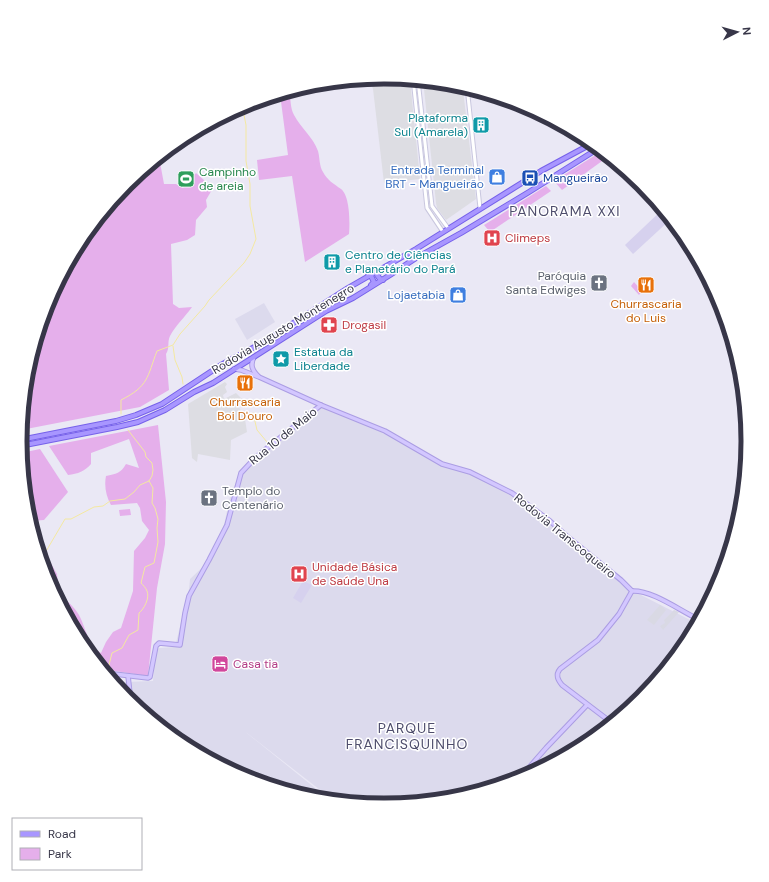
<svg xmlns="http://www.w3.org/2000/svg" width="769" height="882" font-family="'DM Sans',sans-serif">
<rect width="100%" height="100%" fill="#eae8f5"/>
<g fill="#dcdaed">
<path d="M264,303L275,322L247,340L235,319Z"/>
<path d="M321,405L399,440L429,458L496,484L550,521L625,584L629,591L635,592L698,624L687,644L642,699L587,744L524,778L455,799L384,805L333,800L243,730L330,800L313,798L245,778L182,744L127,699L110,679L126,682L153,681L155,652L159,648L175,647L189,589L190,579L209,561L221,539L230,497L236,482L252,461Z"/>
</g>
<g fill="#d9d9e4">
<path d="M660,605L666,610L654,625L647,620Z"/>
<path d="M674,610L679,612L663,630L660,626L665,623L664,620Z"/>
</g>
<g fill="#d6d1ee">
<path d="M663,209L671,219L633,254L625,245Z"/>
<path d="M303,581L312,585L301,603L293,598Z"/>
</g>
<g fill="#e5afeb">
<path d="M289,91C291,99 290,108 294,115C301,128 313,137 318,151C320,158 319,166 323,172C327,180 334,184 341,189C350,196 350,223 349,234L305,262L292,176L259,180L257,160L288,155L280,94Z"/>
<path d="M602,151L609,156L562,190L554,181Z"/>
<path d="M159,157L164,184H176L183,188L196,173L213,188L206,200L207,207L196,220L195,235L187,240L171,244L173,304L179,308L192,307C185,317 175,326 170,336C167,342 170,348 166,354L169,390L140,407L21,430L27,370L48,301L82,238L127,183Z"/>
<path d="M188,171L193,175L184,187L179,183Z"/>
<path d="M546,186L551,191L490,232L484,225Z"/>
<path d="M634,282L642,291L639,295L631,286Z"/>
<path d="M158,425L166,502L165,544L157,588L148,676L102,669L81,643L48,580L36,543L49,560L57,574L59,595C68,601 74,607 79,615C86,628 88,646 101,653L106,642L113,632L121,628L133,591L134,551L145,538L149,530L142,521L140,508L137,503L111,505C106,496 104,486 106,476C116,474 121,473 126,464L139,468L129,439L91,453V464C85,471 78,474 68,475L49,446Z"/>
<path d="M40,449L68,492L44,520L30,521L27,512L21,453Z"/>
<path d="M130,509L131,515L120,516L119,510Z"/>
<path d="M476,788L484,790L468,795L466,790Z"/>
</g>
<g fill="#dddde3">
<path d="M385,77L404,78L410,80L420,179L384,183L373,89L369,78Z"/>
<path d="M459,85L463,90L476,199L446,220L437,208L436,203L424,89Z"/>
<path d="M225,382L227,384L225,387L227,392L223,395L224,399L236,393L244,401L238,405L245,419L247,432L231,440L230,460L198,454L197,462L192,458L188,404Z"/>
</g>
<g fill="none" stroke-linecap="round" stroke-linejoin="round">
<g stroke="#f4e8a1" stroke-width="1">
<path d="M173,346L175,360L182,377L183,384"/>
<path d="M253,413L257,430L267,442"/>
<path d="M121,414V400C149,386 147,377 157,351L173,345L180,334L205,306L209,300L244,263L250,254L256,239L250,206V184L246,161V125L244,115V105"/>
<path d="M40,556L45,553L65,519H71L94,507L103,506L110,501L125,499L134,492L140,485L149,481L152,476L153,470L152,463L146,457L145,452L128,430"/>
<path d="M109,665L112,653L122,648L129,635L138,630L139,613C144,609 150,598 147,591C146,588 143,585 141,583L145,567L154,563L158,542L157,528L158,519L155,508L152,503L153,488L149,481"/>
</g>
<g stroke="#c9c7df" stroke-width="5">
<g id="tertiary">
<path d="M413,79L427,208L443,232"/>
<path d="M416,80L437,82"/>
<path d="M418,80L432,206L448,228"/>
<path d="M465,86L467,92"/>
<path d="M468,87V96L480,208"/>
</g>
</g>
<g stroke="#ab9de3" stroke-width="5.5">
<g id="secondary">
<path d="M254,357C250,365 252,370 258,376"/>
<path d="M234,369L241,370L259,377L321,405L385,431L442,464L470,472L512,493L550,521L569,538L621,580L632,591"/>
<path d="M632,591C653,590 680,611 700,620"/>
<path d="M106,673L148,678L150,677L156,646L159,643L180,645L185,613L189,596L209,560L227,525L241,473L256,457L321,405"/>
<path d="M128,676L131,702"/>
<path d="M612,723L562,685C558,680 555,675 560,669L598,640L619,614L632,591"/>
<path d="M519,779L546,748L587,705"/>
</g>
</g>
<g stroke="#7661ea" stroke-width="6">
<g id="primary">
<path d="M381,271L377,275L380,279L383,280"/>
<path d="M368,276H371L374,282L371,285"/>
<path d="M20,440L116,421L136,415L162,404L221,365L262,343L331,299L348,288L416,249L541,171L593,143"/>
<path d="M20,446L117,427L138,422L165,410L194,392L213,383L326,311L353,298L390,275L416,258L461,233L529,192L599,148"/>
</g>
</g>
<use href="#tertiary" stroke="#fff" stroke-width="3"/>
<use href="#secondary" stroke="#d3c7ff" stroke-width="3.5"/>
<use href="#primary" stroke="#a896ff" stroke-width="4"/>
</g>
<defs>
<g id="building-square" transform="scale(0.9)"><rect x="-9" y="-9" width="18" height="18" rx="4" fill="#0f9aa8" stroke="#fff"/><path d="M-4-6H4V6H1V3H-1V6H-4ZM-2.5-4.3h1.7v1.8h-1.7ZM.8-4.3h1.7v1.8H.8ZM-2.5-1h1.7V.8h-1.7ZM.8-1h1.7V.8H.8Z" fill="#fff"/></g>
<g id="shop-square" transform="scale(0.9)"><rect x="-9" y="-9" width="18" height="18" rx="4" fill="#3f7fe0" stroke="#fff"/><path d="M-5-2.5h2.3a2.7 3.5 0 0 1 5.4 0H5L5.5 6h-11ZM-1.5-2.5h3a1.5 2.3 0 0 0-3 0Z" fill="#fff"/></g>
<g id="bus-square" transform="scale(0.9)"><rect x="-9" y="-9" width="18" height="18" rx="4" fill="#1a4fb4" stroke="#fff"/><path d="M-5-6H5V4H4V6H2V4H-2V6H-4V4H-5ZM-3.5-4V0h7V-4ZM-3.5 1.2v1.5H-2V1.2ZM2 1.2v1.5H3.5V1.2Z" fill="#fff"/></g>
<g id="stadium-square" transform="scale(0.9)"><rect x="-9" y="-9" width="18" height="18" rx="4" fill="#2e9e5b" stroke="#fff"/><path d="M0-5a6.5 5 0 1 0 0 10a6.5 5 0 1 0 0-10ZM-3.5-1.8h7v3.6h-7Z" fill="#fff"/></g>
<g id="hospital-square" transform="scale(0.9)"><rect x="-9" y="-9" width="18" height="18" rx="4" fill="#e0444e" stroke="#fff"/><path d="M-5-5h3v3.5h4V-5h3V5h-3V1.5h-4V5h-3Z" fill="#fff"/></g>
<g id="church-square" transform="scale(0.9)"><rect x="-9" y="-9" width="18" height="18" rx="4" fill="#6b7280" stroke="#fff"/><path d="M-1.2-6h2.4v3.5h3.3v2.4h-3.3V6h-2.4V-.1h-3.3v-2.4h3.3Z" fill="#fff"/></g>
<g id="restaurant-square" transform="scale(0.9)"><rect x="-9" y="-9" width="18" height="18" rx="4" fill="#e8710a" stroke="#fff"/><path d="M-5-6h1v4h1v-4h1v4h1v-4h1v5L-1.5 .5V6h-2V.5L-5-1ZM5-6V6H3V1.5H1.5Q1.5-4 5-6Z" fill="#fff"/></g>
<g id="pharmacy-square" transform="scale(0.9)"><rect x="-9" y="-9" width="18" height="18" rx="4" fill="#e0444e" stroke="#fff"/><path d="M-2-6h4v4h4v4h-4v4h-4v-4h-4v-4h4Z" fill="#fff"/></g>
<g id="sight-square" transform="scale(0.9)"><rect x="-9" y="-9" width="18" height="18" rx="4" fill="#0f9aa8" stroke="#fff"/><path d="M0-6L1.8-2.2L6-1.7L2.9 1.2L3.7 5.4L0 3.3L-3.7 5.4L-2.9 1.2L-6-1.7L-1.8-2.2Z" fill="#fff"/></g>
<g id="hotel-square" transform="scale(0.9)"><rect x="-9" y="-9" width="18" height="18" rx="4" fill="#d1479c" stroke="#fff"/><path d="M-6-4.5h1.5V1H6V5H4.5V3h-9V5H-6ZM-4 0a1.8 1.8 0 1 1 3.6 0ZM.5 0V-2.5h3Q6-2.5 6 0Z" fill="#fff"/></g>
</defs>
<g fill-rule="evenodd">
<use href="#building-square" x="481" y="125"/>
<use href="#shop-square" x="497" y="177"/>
<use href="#bus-square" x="530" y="178"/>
<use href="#stadium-square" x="186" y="179"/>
<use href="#hospital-square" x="492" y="238"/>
<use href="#building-square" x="332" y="262"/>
<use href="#church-square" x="599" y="283"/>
<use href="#restaurant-square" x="646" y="285"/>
<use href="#shop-square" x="458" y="295"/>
<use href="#pharmacy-square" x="329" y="325"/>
<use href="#sight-square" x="281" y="359"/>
<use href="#restaurant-square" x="245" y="383"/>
<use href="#church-square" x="209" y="498"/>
<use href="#hospital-square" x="299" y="574"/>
<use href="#hotel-square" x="220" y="664"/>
</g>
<g text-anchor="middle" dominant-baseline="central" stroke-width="3" stroke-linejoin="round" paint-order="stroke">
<g font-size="12" fill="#0d838f" stroke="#fff" text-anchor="start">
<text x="468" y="118" text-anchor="end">Plataforma<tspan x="468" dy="14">Sul (Amarela)</tspan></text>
<text x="345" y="255">Centro de Ciências<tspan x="345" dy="14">e Planetário do Pará</tspan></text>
<text x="294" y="352">Estatua da<tspan x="294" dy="14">Liberdade</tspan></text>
</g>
<g font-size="12" fill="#366cbe" stroke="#fff" text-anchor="end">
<text x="484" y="170">Entrada Terminal<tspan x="484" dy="14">BRT - Mangueirão</tspan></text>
<text x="445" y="295">Lojaetabia</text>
</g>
<g font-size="12" fill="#27864d" stroke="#fff" text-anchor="start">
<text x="199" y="172">Campinho<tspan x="199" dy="14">de areia</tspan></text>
</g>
<g font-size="12" fill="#164399" stroke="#fff" text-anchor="start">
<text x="543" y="178">Mangueirão</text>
</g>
<g font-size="12" fill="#be3a42" stroke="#fff" text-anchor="start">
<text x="505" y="238">Climeps</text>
<text x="342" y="325">Drogasil</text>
<text x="312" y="567">Unidade Básica<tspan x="312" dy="14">de Saúde Una</tspan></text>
</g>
<g font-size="12" fill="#5b616d" stroke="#fff" text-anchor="end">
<text x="586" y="276">Paróquia<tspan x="586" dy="14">Santa Edwiges</tspan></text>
<text x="222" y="491" text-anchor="start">Templo do<tspan x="222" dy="14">Centenário</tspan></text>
</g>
<g font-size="12" fill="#c56008" stroke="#fff">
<text x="646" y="304">Churrascaria<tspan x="646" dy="14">do Luis</tspan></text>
<text x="245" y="402">Churrascaria<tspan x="245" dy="14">Boi D'ouro</tspan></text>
</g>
<g font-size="12" fill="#373648" stroke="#fff">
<text transform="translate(283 329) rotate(-31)">Rodovia Augusto Montenegro</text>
<text transform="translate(283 436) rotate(-39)">Rua 10 de Maio</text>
<text transform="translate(565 536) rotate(39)">Rodovia Transcoqueiro</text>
</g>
<g font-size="12" fill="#b23c85" stroke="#fff" text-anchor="start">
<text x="233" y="664">Casa tia</text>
</g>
<g font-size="14" letter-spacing="1" fill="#4e4d6c" stroke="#fff">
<text x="565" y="211">PANORAMA XXI</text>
<text x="407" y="728">PARQUE<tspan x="407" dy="16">FRANCISQUINHO</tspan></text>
</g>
</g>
<path d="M0 0H769V882H0ZM27 441a357 357 0 1 1 714 0a357 357 0 1 1-714 0Z" fill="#fff" fill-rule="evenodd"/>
<path fill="none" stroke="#373648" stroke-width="5" d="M27 441a357 357 0 1 1 714 0a357 357 0 1 1-714 0Z"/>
<rect x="12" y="818" width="130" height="52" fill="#ffffff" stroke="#afafb6"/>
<rect x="20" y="831" width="20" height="6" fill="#a896ff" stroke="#afafb6"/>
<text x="48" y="838" font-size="12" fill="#373648">Road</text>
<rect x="20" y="848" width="20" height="12" fill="#e5afeb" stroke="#afafb6"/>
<text x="48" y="858" font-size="12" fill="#373648">Park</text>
<g transform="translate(737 32) rotate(84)" stroke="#ffffff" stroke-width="3" paint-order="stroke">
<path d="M0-3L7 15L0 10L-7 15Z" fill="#373648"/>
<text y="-6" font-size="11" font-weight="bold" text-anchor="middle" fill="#373648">N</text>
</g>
</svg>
